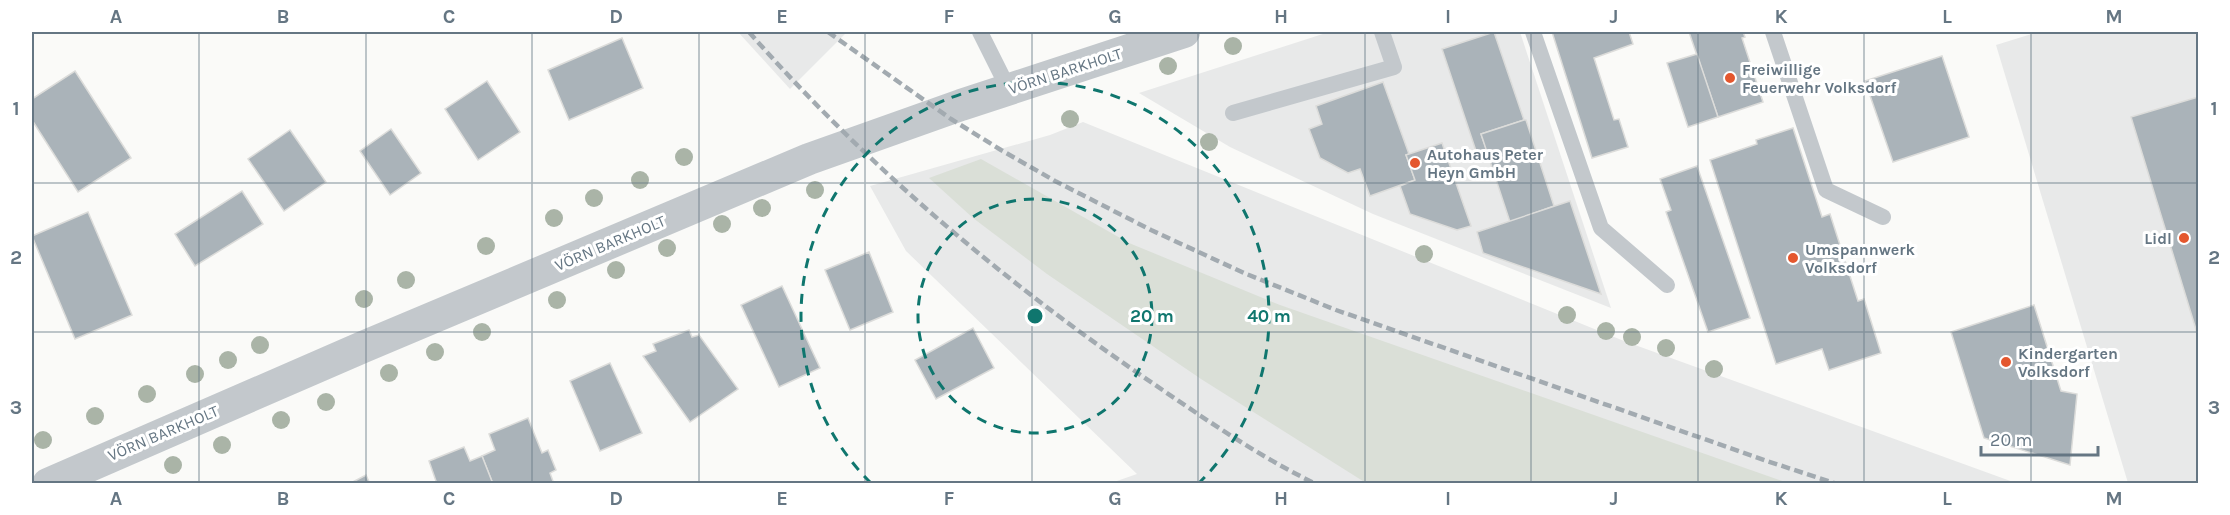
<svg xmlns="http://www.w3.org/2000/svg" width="2230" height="515" font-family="Karla,sans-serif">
<rect width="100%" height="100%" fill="#fafaf8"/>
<g fill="#e8e9e9">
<path d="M738,32H847L790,89Z"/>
<path d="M1329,32H1520L1611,308L1373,214L1230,147L1139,93Z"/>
<path d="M2038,32H2198V483H2128L1996,45Z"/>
<path d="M1083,122L1624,341L2016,483H1111L1137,474L906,251L870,186L1050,135Z"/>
</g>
<path fill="#dadfd7" d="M981,159L1129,243L1280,305L1788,483H1366L1201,379L1047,274L973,218L929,178Z"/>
<g fill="#aab3b9" stroke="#dcdcda" stroke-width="1.5">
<path d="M1494,32L1524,120L1481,134L1487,151L1477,154L1442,49Z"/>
<path d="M1552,32H1629L1633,44L1594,58L1614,120L1619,119L1628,147L1592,158Z"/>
<path d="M1689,32H1743L1745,37L1742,38L1763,102L1718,117Z"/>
<path d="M622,38L643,88L569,120L548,70Z"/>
<path d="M1697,54L1718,117L1688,127L1667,63Z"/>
<path d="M1942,56L1969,137L1893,162L1865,81Z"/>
<path d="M75,71L131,158L78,192L32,120V99Z"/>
<path d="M487,81L520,132L478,160L445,109Z"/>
<path d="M1383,82L1409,154L1406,155L1415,180L1370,196L1360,169L1348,173L1320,158L1309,129L1322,124L1316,106Z"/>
<path d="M2198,97V336L2131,117Z"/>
<path d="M1524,120H1526L1554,206L1510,222L1481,134Z"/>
<path d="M1793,128L1822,217L1830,214L1858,301L1864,299L1881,353L1829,370L1822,349L1776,364L1710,160L1757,144L1756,140Z"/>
<path d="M391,129L421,173L390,195L360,151Z"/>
<path d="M290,130L326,182L284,211L248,159Z"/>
<path d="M1442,143L1471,226L1457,230L1410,214L1400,186L1415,180L1406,155Z"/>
<path d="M1697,166L1750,318L1708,332L1666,212L1671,210L1660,179Z"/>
<path d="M242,191L263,224L195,266L175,234Z"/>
<path d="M1570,201L1601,294L1483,253L1477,232Z"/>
<path d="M88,212L132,315L75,339L32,236Z"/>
<path d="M869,252L893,312L850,330L825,270Z"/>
<path d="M782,286L820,368L779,387L741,305Z"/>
<path d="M2034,305L2061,391L2077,394L2070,465L1984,438L1951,332Z"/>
<path d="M973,328L994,368L936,399L915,360Z"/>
<path d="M689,330L692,337L699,335L738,389L690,422L643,356L656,351L653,344Z"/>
<path d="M610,363L642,433L600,451L570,381Z"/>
<path d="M528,418L542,453L548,450L556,470L550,473L554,484H493L482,456L495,450L489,434Z"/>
<path d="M464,447L470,461L482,456L493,484H437L429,461Z"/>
<path d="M366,475L370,484H349Z"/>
</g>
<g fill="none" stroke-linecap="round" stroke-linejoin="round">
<g stroke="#c3c8cc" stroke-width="16">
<path d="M980,32L1009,90"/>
<path d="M1533,32L1601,228L1667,285"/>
<path d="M1773,32L1826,190L1883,217"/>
<path d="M1233,113L1394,67L1382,32"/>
</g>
<path stroke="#c3c8cc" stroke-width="32" d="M48,484L363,347L809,159L961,105L1184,32"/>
<g stroke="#a2aab0" stroke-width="4.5" stroke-dasharray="9 4.5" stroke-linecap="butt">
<path d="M749,32C865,164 997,276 1142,376C1198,414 1254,454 1316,484"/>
<path d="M828,32L951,119L1001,150L1055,181L1151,230L1244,273L1336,310L1767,461L1837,484"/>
</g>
</g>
<g fill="#aab4a7">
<circle cx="1233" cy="46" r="9"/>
<circle cx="1168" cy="66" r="9"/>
<circle cx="1070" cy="119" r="9"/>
<circle cx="1209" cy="142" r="9"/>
<circle cx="684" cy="157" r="9"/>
<circle cx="640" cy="180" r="9"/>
<circle cx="815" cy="190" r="9"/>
<circle cx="594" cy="198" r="9"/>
<circle cx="762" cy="208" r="9"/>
<circle cx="554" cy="218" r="9"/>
<circle cx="722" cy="224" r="9"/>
<circle cx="486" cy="246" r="9"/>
<circle cx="667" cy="248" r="9"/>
<circle cx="1424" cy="254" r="9"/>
<circle cx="616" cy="270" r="9"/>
<circle cx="406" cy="280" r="9"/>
<circle cx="364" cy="299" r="9"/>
<circle cx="557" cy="300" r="9"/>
<circle cx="1567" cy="315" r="9"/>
<circle cx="1606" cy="331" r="9"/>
<circle cx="482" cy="332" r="9"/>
<circle cx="1632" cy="337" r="9"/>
<circle cx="260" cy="345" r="9"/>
<circle cx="1666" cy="348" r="9"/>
<circle cx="435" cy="352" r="9"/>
<circle cx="228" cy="360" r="9"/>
<circle cx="1714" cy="369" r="9"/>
<circle cx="389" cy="373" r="9"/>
<circle cx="195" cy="374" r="9"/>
<circle cx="147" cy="394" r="9"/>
<circle cx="326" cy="402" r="9"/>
<circle cx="95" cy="416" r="9"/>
<circle cx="281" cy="420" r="9"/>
<circle cx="43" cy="440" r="9"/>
<circle cx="222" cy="445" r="9"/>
<circle cx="173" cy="465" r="9"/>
</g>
<path fill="none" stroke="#657683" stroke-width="1.5" stroke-opacity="0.55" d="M199,32V484M366,32V484M532,32V484M699,32V484M865,32V484M1032,32V484M1198,32V484M1365,32V484M1531,32V484M1698,32V484M1864,32V484M2031,32V484M32,183H2198M32,332H2198"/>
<g fill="none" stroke="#0f766e" stroke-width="3" stroke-dasharray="10 8">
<circle cx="1035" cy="316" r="117"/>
<path d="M871 483A234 234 0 1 1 1199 483"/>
</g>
<g fill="#e4572e" stroke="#fff" stroke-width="2">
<circle cx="1730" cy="78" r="6"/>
<circle cx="1415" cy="163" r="6"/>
<circle cx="2184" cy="238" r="6"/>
<circle cx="1793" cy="258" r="6"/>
<circle cx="2006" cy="362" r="6"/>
</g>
<g text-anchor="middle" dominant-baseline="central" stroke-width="6" stroke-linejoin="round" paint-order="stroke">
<g font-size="16" font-weight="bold" fill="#657683" stroke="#fff" text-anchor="start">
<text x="1742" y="69">Freiwillige<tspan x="1742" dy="18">Feuerwehr Volksdorf</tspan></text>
<text x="1427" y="154">Autohaus Peter<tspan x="1427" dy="18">Heyn GmbH</tspan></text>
<text x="2172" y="238" text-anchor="end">Lidl</text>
<text x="1805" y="249">Umspannwerk<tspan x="1805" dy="18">Volksdorf</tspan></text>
<text x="2018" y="353">Kindergarten<tspan x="2018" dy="18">Volksdorf</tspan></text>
</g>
<g font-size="16" fill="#657683" stroke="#fff">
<text transform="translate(1065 71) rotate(-18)">VÖRN BARKHOLT</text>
<text transform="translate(610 243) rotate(-23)">VÖRN BARKHOLT</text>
<text transform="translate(163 433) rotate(-23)">VÖRN BARKHOLT</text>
</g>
</g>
<circle cx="1035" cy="316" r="9" fill="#0f766e" stroke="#fff" stroke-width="3"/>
<g font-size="18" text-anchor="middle" font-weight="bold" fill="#0f766e" stroke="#fff" stroke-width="6" stroke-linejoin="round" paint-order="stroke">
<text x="1152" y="322">20 m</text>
<text x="1269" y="322">40 m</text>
</g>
<rect width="2230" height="515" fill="none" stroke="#ffffff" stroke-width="66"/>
<path d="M1981 446v9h117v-9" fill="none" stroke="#657683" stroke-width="3"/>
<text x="1990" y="446" font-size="18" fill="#657683" stroke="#ffffff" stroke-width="4.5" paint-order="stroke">20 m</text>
<rect x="33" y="33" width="2164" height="449" fill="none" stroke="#657683" stroke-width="2"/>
<g font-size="20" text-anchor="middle" font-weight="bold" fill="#657683">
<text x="116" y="23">A</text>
<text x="283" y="23">B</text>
<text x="449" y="23">C</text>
<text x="616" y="23">D</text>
<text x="782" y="23">E</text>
<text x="949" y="23">F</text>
<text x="1115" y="23">G</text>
<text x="1281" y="23">H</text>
<text x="1448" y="23">I</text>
<text x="1614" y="23">J</text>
<text x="1781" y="23">K</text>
<text x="1947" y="23">L</text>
<text x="2114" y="23">M</text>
<text x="16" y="115">1</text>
<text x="2214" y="115">1</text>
<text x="16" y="264">2</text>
<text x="2214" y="264">2</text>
<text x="16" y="414">3</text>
<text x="2214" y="414">3</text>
<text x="116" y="505">A</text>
<text x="283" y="505">B</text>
<text x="449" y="505">C</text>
<text x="616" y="505">D</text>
<text x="782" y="505">E</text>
<text x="949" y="505">F</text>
<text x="1115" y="505">G</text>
<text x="1281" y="505">H</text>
<text x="1448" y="505">I</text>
<text x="1614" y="505">J</text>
<text x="1781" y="505">K</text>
<text x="1947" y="505">L</text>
<text x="2114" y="505">M</text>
</g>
</svg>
